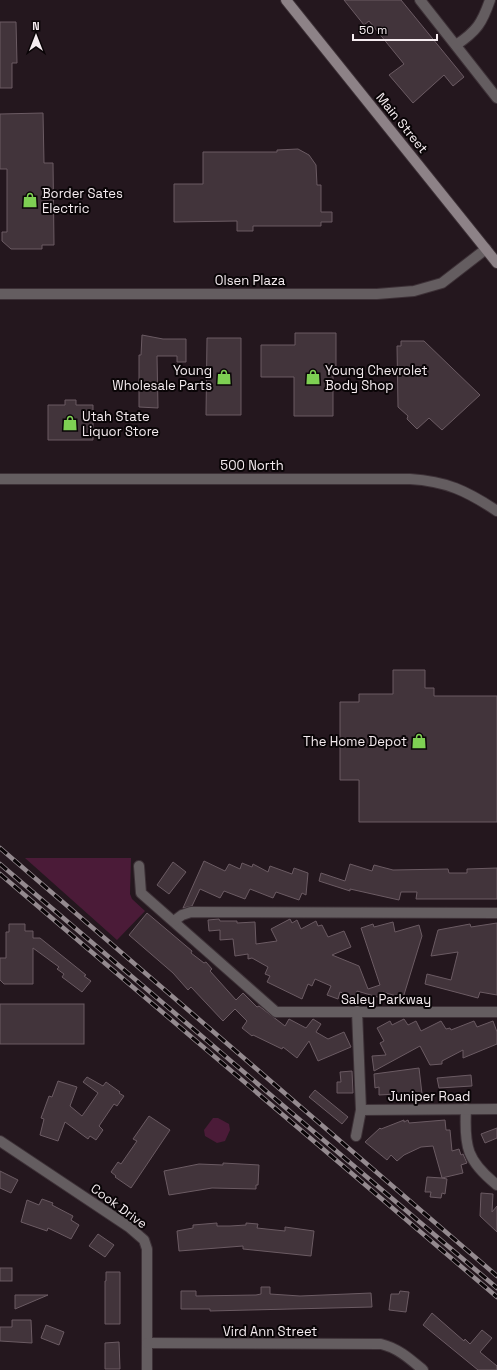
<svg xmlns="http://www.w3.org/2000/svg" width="497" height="1370" font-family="'Space Grotesk',sans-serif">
<rect width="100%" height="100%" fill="#24171e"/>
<g fill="#4b1b38">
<path d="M25,858H131L130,894L132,899L145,911L117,940Z"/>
<path d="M213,1118H218L229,1124L230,1130L225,1141L217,1143L205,1136L204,1130Z"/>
</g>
<g fill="#42343b" stroke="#6b5b63">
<path d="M344,0H401L464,77L453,86L444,75L413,103L389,75L404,64L369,21L364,25Z"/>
<path d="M0,22H16L17,63H12V88H0Z"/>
<path d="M43,113L44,163H53L54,245H42V249H11L2,241V232H7V169H0V114Z"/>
<path d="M298,149L309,155L316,165L317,185H321V212H332V222H321V226H253V231H237V221L174,222V184H203V152H277V150Z"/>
<path d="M295,333H336V373H333V416H294V377H261V345H295Z"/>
<path d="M142,335L163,339H186V362H177V356H157L158,408L139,407V355H141Z"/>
<path d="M207,338H241V415H206Z"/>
<path d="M401,341H424L480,395L442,430L429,418L417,429L407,419L408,416L398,407L397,346H401Z"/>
<path d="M65,400H76V405H93V440H48V405H65Z"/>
<path d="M393,670H425V688H434V696H497V822H359V780H340V702H359V694H393Z"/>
<path d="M204,861L225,871L229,864L240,869L242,863L252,867L253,864L268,872L270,866L292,874L294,868L308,873L306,895L302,893L299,900L276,892L273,898L250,889L245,899L224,891L220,898L200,889L192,906L183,908Z"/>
<path d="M173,862L186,872L169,894L157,885Z"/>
<path d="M350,864L372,871L374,865L393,870L448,869L449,873H467V869L497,868V899H416L417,892H401L399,900L350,889V891L319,881L321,873L345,881Z"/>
<path d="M147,913L192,951L191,953L204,963L206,962L212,969L210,971L236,1000L243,993L257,1007L259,1006L285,1026L289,1019L306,1028L313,1019L321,1024L316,1032L328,1039L344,1032L351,1047L318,1061L309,1041L297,1058L283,1047L282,1049L253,1035L252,1036L242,1028L247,1021L235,1009L223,1021L191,987L188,990L173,973L129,935Z"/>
<path d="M219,919L220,921H237V923L255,922L256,944L277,941L271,929L290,919L292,923L297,920L301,929L316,921L318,926L322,925L328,937L344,931L351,947L332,955L359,966L368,989L380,985L361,928L373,924L374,927L393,922L395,932L419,925L422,936L403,998L383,992L381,998L357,991L355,998L340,992L338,999L327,995L331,986L315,979L312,986L308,984L302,999L267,982L270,976L265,974L268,967L252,958L248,959V954L235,956L233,939L220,940V930L209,931L208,920Z"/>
<path d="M497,923V995L480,992L478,998L425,984L427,974L451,980L458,952L431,956L438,930L470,924L471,927Z"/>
<path d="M9,924H25V931H33V938H40L86,975L84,976L91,981L82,992L62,977L64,974L57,969L59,967L33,948V984H4L0,980V958H6V932H9Z"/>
<rect x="0" y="1004" width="84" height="40"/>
<path d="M404,1019L408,1025L416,1021L421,1031L441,1021L446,1029L450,1028L451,1030L474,1021L477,1027L493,1021L497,1032V1044L463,1058V1050L442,1061V1064L430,1065L420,1046L374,1071L372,1056L386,1055L380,1043L384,1041L377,1028L390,1021L392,1025Z"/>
<path d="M419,1068L422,1094L398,1097L397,1094L379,1095V1087L375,1088L374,1074Z"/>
<path d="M352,1071L353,1093H337V1082H341L340,1072Z"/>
<path d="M471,1075L472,1086L439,1088L437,1078Z"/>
<path d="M87,1077L103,1086L106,1082L120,1092L119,1093L124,1096L117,1106L114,1104L99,1126L103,1130L96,1140L90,1136L88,1139L65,1122L58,1141L40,1135L44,1119L41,1118L49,1096L52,1097L58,1081L77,1087L70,1106L82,1116L98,1093L83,1082Z"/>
<path d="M315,1090L348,1117L342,1124L309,1097Z"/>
<path d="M149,1116L170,1130L131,1188L115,1177L116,1176L111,1172L118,1162L121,1164L137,1141L133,1139Z"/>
<path d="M404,1120V1122L408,1120L409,1123L445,1120L446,1130H450L452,1151L459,1149L461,1155L463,1154L467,1163L461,1165L463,1173L442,1178L447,1179L445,1194L442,1193L441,1198L430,1197L431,1192H425L427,1177L442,1178L433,1146L421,1147L404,1155L397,1161L391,1155L387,1160L365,1142L380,1128L381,1129Z"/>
<path d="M497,1128V1138L485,1143L481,1134Z"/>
<path d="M223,1163L259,1165L258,1185H256V1189L212,1188L169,1195L164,1171L199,1164L223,1165Z"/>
<path d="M0,1171L18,1180L11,1193L0,1188Z"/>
<path d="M481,1193L493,1194L492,1212L497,1206V1232L480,1216Z"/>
<path d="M42,1199L53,1203L52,1205L73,1216L71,1220L79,1225L71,1239L48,1228L47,1231L21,1222L27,1200L39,1205Z"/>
<path d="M217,1223V1226H230L246,1225V1223L258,1224L257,1228L285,1231V1227L314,1231L311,1256L243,1249V1246L179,1251L177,1231L193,1228V1225Z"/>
<path d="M98,1234L114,1245L105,1257L89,1246Z"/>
<rect x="0" y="1268" width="12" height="13"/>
<path d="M106,1272H120V1324H105V1281H106Z"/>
<path d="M261,1287H270V1294L300,1296L371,1293L372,1307L210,1311V1309H181V1291H196V1296L256,1295L261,1294Z"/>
<path d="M400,1291L409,1292L406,1312L389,1310L391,1294H399Z"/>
<path d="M15,1295H48L15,1309Z"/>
<path d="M432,1313L464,1341L465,1339L470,1344L482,1330L492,1338L480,1352L497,1366V1370H478L423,1325Z"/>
<path d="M12,1320H31L32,1343L0,1341V1327H12Z"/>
<path d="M46,1325L64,1332L59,1345L41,1338Z"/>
<path d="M119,1342L120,1369H105V1343Z"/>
</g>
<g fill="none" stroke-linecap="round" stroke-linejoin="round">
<g stroke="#3d3137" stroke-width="12">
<g id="minor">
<path d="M420,0L497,98"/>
<path d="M456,45C477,31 482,23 490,0"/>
<path d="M0,294H377L414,291L442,283L486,249"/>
<path d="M139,866L141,893L276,1012H497"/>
<path d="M174,921L182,915L191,912L497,913"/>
<path d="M466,1109C464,1147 467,1161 497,1185"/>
<path d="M361,1110L497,1109"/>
<path d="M356,1136L361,1110L357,1011"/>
<path d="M0,1141L129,1227L144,1240L147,1249V1370"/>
<path d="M147,1343L381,1344C398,1348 410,1359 423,1370"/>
</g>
</g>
<g stroke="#3d3137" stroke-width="12">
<path id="tertiary" d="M0,479H410C446,481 467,491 497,511"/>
</g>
<g stroke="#3d3137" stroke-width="12">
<path id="secondary" d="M286,0L497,263"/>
</g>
<use href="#minor" stroke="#645d60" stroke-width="10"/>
<use href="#tertiary" stroke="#645d60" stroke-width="10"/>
<use href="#secondary" stroke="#8d8287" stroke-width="10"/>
<g stroke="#948a8f" stroke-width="4.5">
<g id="rail">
<path d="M0,848L497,1276"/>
<path d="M0,864L497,1288"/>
<path d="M0,874L497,1297"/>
</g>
</g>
<use href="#rail" stroke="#0a0507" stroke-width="3" stroke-dasharray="9" stroke-linecap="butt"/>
</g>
<defs>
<g id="shop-bare" transform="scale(1.2)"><path d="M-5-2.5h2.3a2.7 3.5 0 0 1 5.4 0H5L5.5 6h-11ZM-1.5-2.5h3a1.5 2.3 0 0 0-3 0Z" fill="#7ed053" stroke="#0a0507" stroke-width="2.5" paint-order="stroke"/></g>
</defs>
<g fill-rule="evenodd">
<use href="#shop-bare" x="30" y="200"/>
<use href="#shop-bare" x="224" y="377"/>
<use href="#shop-bare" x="313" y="377"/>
<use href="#shop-bare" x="70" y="423"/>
<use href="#shop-bare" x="419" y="741"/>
</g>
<g text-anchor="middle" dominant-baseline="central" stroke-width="4" stroke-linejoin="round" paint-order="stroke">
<g font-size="13" fill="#f5ecf0" stroke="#0a0507">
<text transform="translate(402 123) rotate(51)">Main Street</text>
<text x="250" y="280">Olsen Plaza</text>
<text x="252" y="465">500 North</text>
<text x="386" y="999">Saley Parkway</text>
<text x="429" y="1096">Juniper Road</text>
<text transform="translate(119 1206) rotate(36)">Cook Drive</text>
<text x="270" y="1331">Vird Ann Street</text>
</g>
<g font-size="13" fill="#f5ecf0" stroke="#0a0507" text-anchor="start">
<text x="42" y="193">Border Sates<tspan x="42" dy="15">Electric</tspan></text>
<text x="212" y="370" text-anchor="end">Young<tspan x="212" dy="15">Wholesale Parts</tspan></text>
<text x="325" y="370">Young Chevrolet<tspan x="325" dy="15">Body Shop</tspan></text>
<text x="82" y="416">Utah State<tspan x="82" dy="15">Liquor Store</tspan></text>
<text x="407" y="741" text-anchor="end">The Home Depot</text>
</g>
</g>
<g transform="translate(36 36)" stroke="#0a0507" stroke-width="3" paint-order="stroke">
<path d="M0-3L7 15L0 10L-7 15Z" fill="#f5ecf0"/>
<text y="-6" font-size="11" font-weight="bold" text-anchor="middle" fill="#f5ecf0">N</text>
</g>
<path d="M353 34v6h84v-6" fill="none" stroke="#f5ecf0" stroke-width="2"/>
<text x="359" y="34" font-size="12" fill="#f5ecf0" stroke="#0a0507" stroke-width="3" paint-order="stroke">50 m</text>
</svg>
